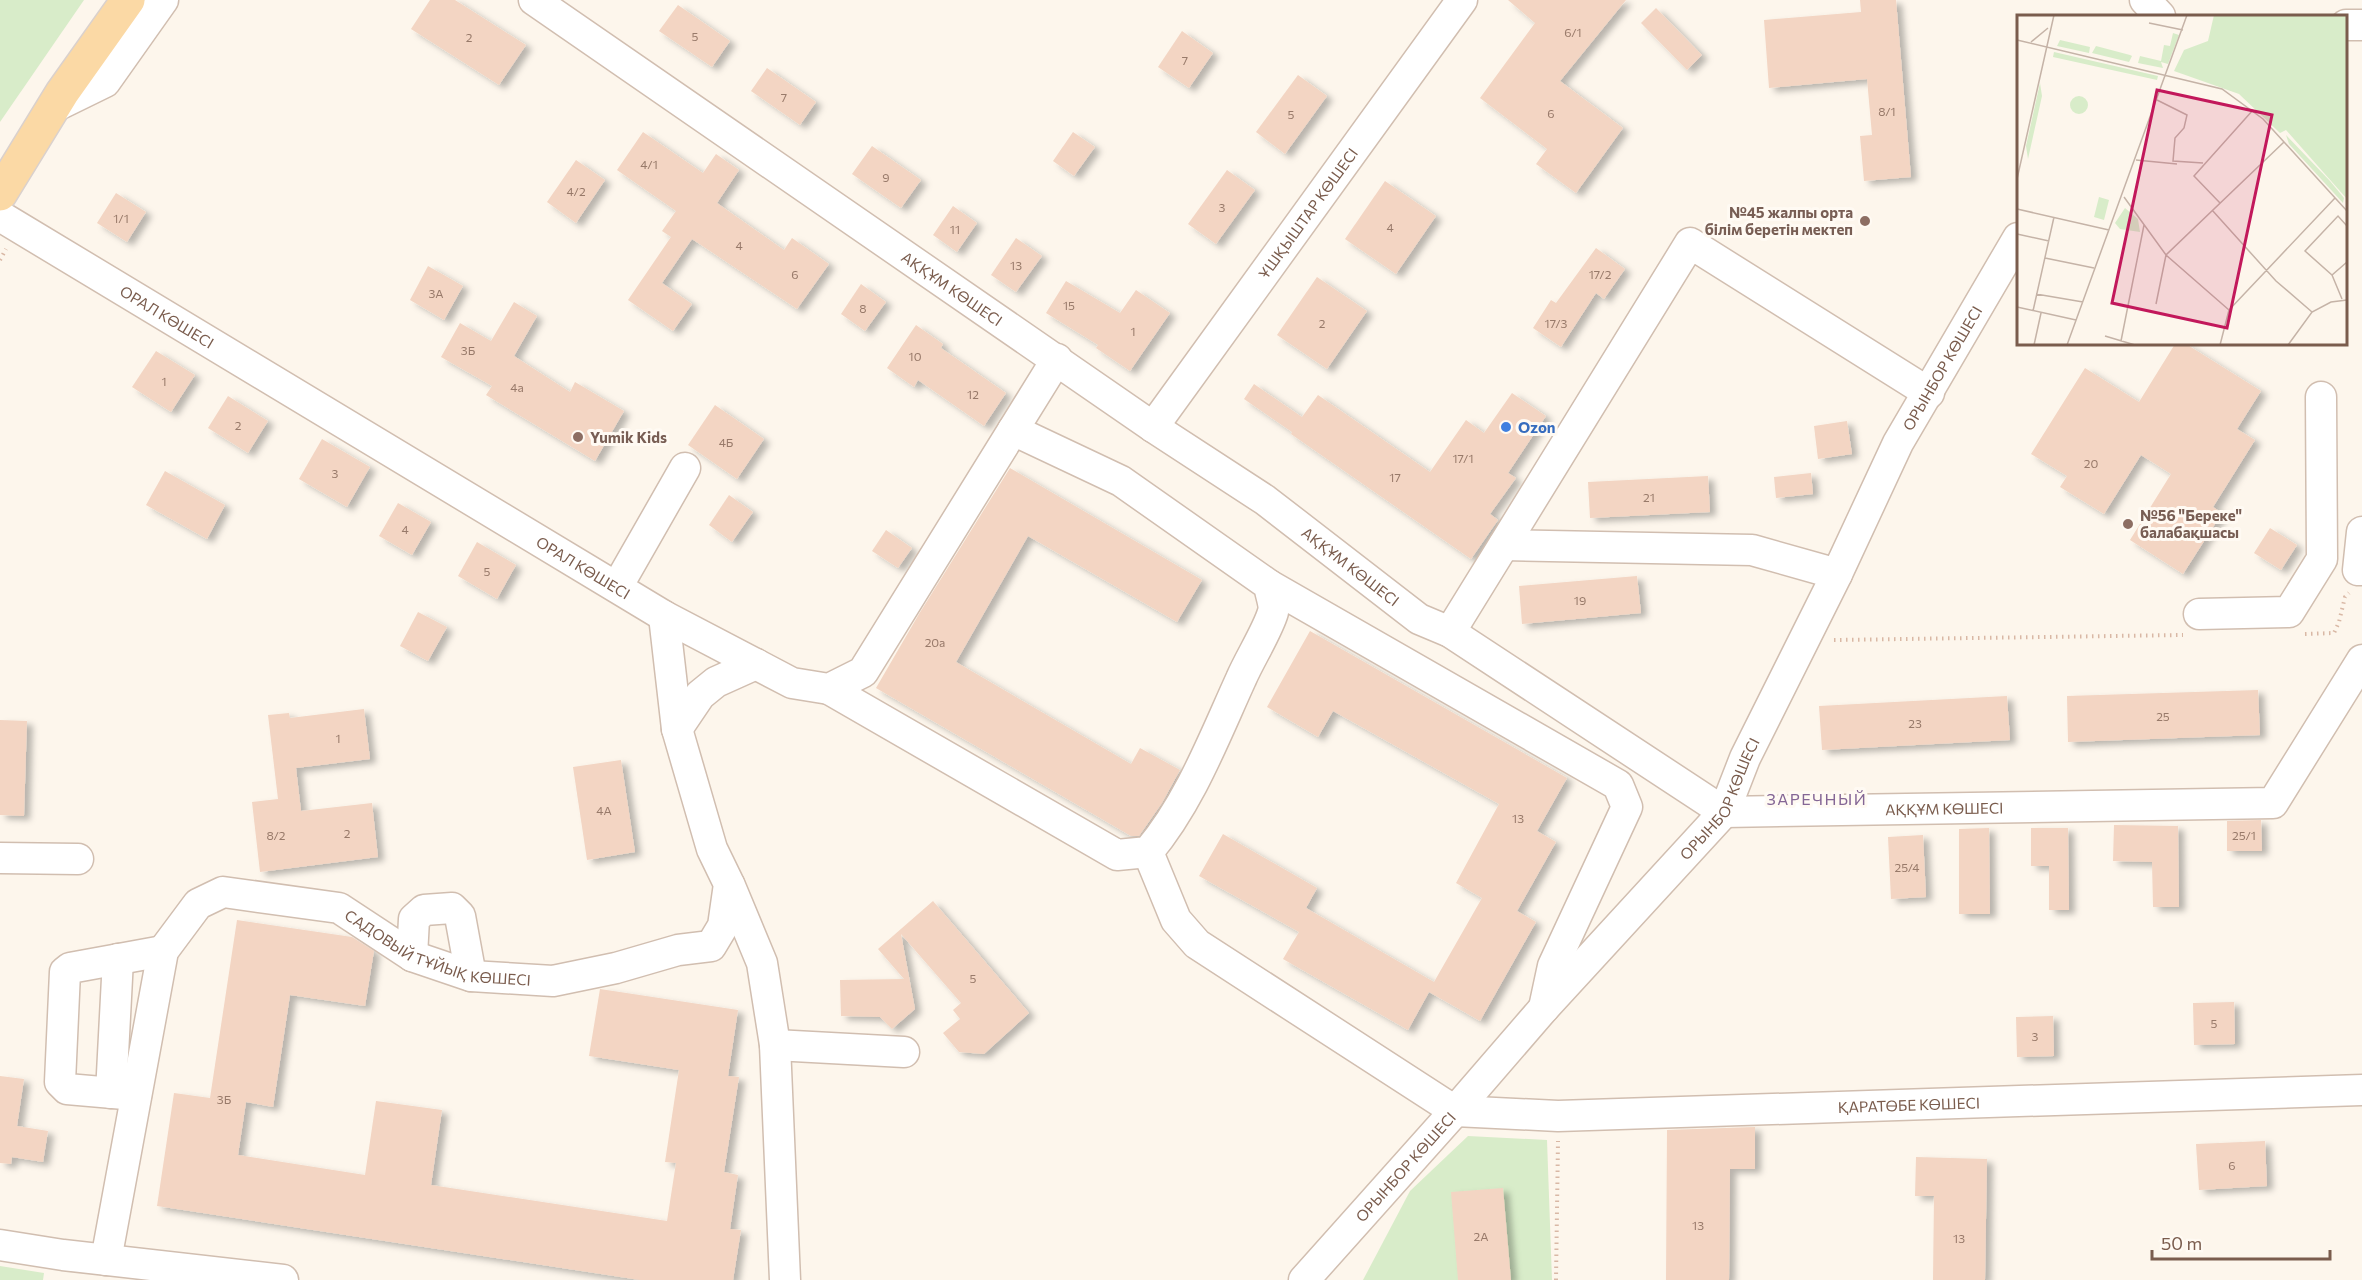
<svg xmlns="http://www.w3.org/2000/svg" width="2362" height="1280" viewBox="0 0 2362 1280" font-family="Commissioner,sans-serif">
  <style>
    .green { fill: #d8ecc9 }
    .building { fill: #f3d5c3; filter: url(#shadow) }
    .lines { fill: none; stroke-linecap: round; stroke-linejoin: round }
    .minor-casing { stroke: #d1beb0; stroke-width: 33 }
    .major-casing { stroke: #dad1cd; stroke-width: 36 }
    .path { stroke: #d9b8a5; stroke-width: 4; stroke-dasharray: 1.5 4.5; stroke-linecap: butt }
    .minor { stroke: #fff; stroke-width: 30 }
    .major { stroke: #fbd9a5; stroke-width: 33 }
    .education-dot { fill: #8d6e63; stroke: #fffaf3; stroke-width: 2 }
    .shop-dot { fill: #3f7fe0; stroke: #fffaf3; stroke-width: 2 }
    .labels { text-anchor: middle; dominant-baseline: central; stroke-width: 6; stroke-linejoin: round; paint-order: stroke }
    .number-label { font-size: 12px; fill: #987a6a }
    .education-label { font-size: 15px; font-weight: bold; fill: #785e54; stroke: #fffaf3; text-anchor: start }
    .street-label { font-size: 15px; fill: #7a5c4d; stroke: #fffaf3 }
    .shop-label { font-size: 15px; font-weight: bold; fill: #366cbe; stroke: #fffaf3; text-anchor: start }
    .neighbourhood-label { font-size: 16px; letter-spacing: 1.5px; fill: #846695; stroke: #fffaf3 }
    .inset-road { fill: none; stroke: #c5b3a7; stroke-width: 1.5 }
    .view { fill: #c2185b; fill-opacity: 0.15; stroke: #c2185b; stroke-width: 3 }
    .inset-edge { fill: none; stroke: #7a5c4d; stroke-width: 3 }
  </style>
  <defs>
    <filter id="shadow"><feDropShadow dx="6" dy="4" stdDeviation="3" flood-color="#0004"/></filter>
  </defs>
  <rect width="100%" height="100%" fill="#fdf6ec"/>
  <g class="green">
    <path d="M0,0h84l-84,122z"/>
    <path d="M1468,1136l79,4 5,140h-189l47,-89z"/>
    <path d="M0,1266l44,7 -1,7h-43z"/>
  </g>
  <g class="building">
    <path d="M430,0h25l71,45 -27,40 -88,-56z"/>
    <path d="M1508,0h118l-66,81 63,47 -47,65 -40,-29 11,-15 -67,-51 55,-75z"/>
    <path d="M1860,0h36l15,177 -47,4 -4,-45 12,-1 -5,-56 -98,9 -5,-68 97,-8z"/>
    <path d="M678,5l52,36 -18,26 -53,-36z"/>
    <path d="M1656,8l46,47 -15,15 -46,-47z"/>
    <path d="M1182,31l31,22 -24,35 -31,-21z"/>
    <path d="M767,68l49,34 -16,23 -49,-34z"/>
    <path d="M1298,75l29,21 -42,58 -29,-22z"/>
    <path d="M643,132l60,41 13,-19 23,16 -22,33 67,47 8,-12 37,26 -32,45 -105,-70 -30,44 30,21 -19,27 -45,-31 43,-63 -9,-6 14,-20 -59,-41z"/>
    <path d="M1073,132l22,15 -21,29 -21,-15z"/>
    <path d="M872,146l49,34 -20,28 -49,-34z"/>
    <path d="M576,160l29,20 -29,43 -29,-21z"/>
    <path d="M1227,170l28,20 -39,54 -28,-20z"/>
    <path d="M1385,181l51,35 -40,58 -51,-35z"/>
    <path d="M116,193l30,19 -19,30 -30,-19z"/>
    <path d="M953,206l24,17 -20,29 -24,-17z"/>
    <path d="M1016,238l26,18 -26,36 -25,-17z"/>
    <path d="M1596,248l29,21 -21,30 -8,-6 -35,54 -28,-19 18,-28 5,3z"/>
    <path d="M428,266l35,20 -19,34 -34,-20z"/>
    <path d="M1317,277l50,34 -40,58 -50,-34z"/>
    <path d="M1066,281l54,32 16,-23 34,23 -40,58 -34,-23 2,-3 -52,-32z"/>
    <path d="M861,284l25,18 -21,29 -24,-17z"/>
    <path d="M514,302l23,14 -23,40 56,36 5,-10 49,29 -29,50 -109,-66 6,-9 -51,-29 19,-34 31,18z"/>
    <path d="M916,325l27,19 -2,4 65,45 -22,33 -66,-46 -4,7 -27,-19z"/>
    <path d="M2175,344h11l75,47 -24,38 18,11 -42,67 9,6 -39,61 -53,-34 41,-66 -30,-19 -37,59 -44,-27 7,-11 -36,-22 54,-86 54,34z"/>
    <path d="M156,351l39,24 -24,37 -39,-25z"/>
    <path d="M1254,384l48,33 16,-22 112,77 36,-52 18,13 28,-40 34,23 -38,57 8,5 -26,36 8,6 -27,39 -180,-125 1,-2 -48,-33z"/>
    <path d="M228,396l40,25 -20,32 -40,-25z"/>
    <path d="M715,405l49,34 -27,40 -49,-34z"/>
    <path d="M1847,421l5,33 -34,5 -4,-33z"/>
    <path d="M322,439l48,28 -23,40 -48,-28z"/>
    <path d="M1010,468l192,112 -25,42 -149,-86 -72,126 175,102 9,-16 40,22 -18,33 -23,33h-8l-255,-148 43,-74z"/>
    <path d="M165,471l60,34 -18,34 -61,-34z"/>
    <path d="M1811,473l2,21 -37,4 -2,-21z"/>
    <path d="M1708,476l2,36 -120,6 -2,-36z"/>
    <path d="M729,495l24,17 -21,30 -23,-17z"/>
    <path d="M398,503l33,19 -19,33 -33,-19z"/>
    <path d="M2270,528l27,17 -16,25 -27,-17z"/>
    <path d="M886,530l26,18 -14,20 -26,-17z"/>
    <path d="M477,542l39,23 -19,34 -39,-23z"/>
    <path d="M1637,576l4,37 -119,11 -3,-38z"/>
    <path d="M418,612l29,15 -19,34 -28,-15z"/>
    <path d="M1310,631l257,147 -30,53 19,11 -39,69 19,11 -56,99 -51,-29 -21,38 -125,-71 16,-27 -100,-56 24,-42 94,54 -11,20 128,74 48,-84 -26,-15 43,-79 -166,-93 -15,26 -51,-30z"/>
    <path d="M2258,690l2,45 -192,7 -1,-46z"/>
    <path d="M2007,696l3,44 -188,10 -3,-44z"/>
    <path d="M364,709l6,50 -74,9 5,43 71,-8 6,54 -118,15 -8,-70 26,-3 -10,-84 21,-2 1,5z"/>
    <path d="M0,720l27,1 -3,95 -24,-1z"/>
    <path d="M621,760l14,92 -48,8 -14,-93z"/>
    <path d="M2261,820l1,31h-35v-30z"/>
    <path d="M2114,825l64,1 1,81h-26l-1,-45 -39,-1z"/>
    <path d="M1989,828l1,86h-31v-85z"/>
    <path d="M2031,828h37l1,82h-20v-44h-18z"/>
    <path d="M1923,835l3,62 -35,2 -3,-62z"/>
    <path d="M933,901l96,112 -45,41 -25,-2 -16,-19 17,-14 -7,-9 8,-7 -60,-69 14,75 -23,20 -12,-12 -39,-1 -1,-36 64,-1 -26,-30z"/>
    <path d="M237,920l115,17 22,14 -9,55 -75,-11 -17,112 -27,-5 -8,53 127,20 11,-74 66,9 -11,75 236,36 9,-58 -11,-1 14,-92 -90,-14 11,-67 138,21 -10,66 11,1 -15,95 14,3 -8,54 11,1 -8,50h-93l-483,-74 17,-113 36,5z"/>
    <path d="M2234,1002l1,42 -41,1 -1,-42z"/>
    <path d="M2053,1016l1,40 -37,1 -1,-40z"/>
    <path d="M0,1076l24,3 -7,47 31,5 -5,31 -31,-5 -1,7 -11,-1z"/>
    <path d="M1755,1127v42h-25l-1,111h-63l1,-150z"/>
    <path d="M2265,1141l2,45 -68,4 -3,-46z"/>
    <path d="M1916,1157l71,2 -2,121h-52l1,-84h-19z"/>
    <path d="M1503,1188l8,92h-53l-7,-88z"/>
  </g>
  <g class="lines">
    <g class="minor-casing">
      <g id="minor">
        <path id="s1" d="M534,0l619,427 112,73 154,119 31,13 274,180 549,-9 89,-143"/>
        <path d="M2145,0l15,16"/>
        <path d="M2346,25h16"/>
        <path d="M54,107l51,-25 58,-82"/>
        <path id="s2" d="M0,216l664,400 128,67 37,6 34,-17 194,-313"/>
        <path id="s3" d="M1153,427l309,-427"/>
        <path d="M2362,532l-4,38h4"/>
        <path d="M1504,545l248,5 85,24"/>
        <path d="M1269,585l349,200 9,22 -74,159 -9,42"/>
        <path d="M617,587l68,-119"/>
        <path d="M2199,614l90,-2 33,-53 -1,-162"/>
        <path d="M1450,632l240,-389 239,150"/>
        <path d="M829,689l288,166 31,-3c42,-50 66,-114 93,-173 8,-19 27,-49 32,-67 2,-7 -3,-19 -4,-27l-148,-104 -108,-51"/>
        <path d="M677,729l23,-34 16,-13 40,-18"/>
        <path id="s4" d="M1148,852l28,68 21,24 258,167 103,5 804,-26"/>
        <path d="M0,858l78,1"/>
        <path d="M730,886l32,77 13,82 10,235"/>
        <path d="M412,956l2,-37 10,-9 28,-2 8,8 11,60"/>
        <path d="M775,1045l129,7"/>
        <path d="M111,1093l7,-134"/>
        <path d="M136,1095l-69,-6 -7,-7 5,-110 5,-4 93,-17"/>
        <path d="M0,1245l63,10 220,25"/>
        <path id="s5" d="M106,1260l57,-309 35,-47 25,-12 116,16 73,48 59,20 82,5 63,-13 62,-18 33,-4 12,-20 6,-42 -17,-35 -35,-120 -13,-113"/>
        <path id="s6" d="M1304,1280l151,-169 89,-103 180,-196 21,-54 92,-184 61,-131 120,-205"/>
      </g>
    </g>
    <g class="major-casing">
      <path id="major" d="M0,194l62,-101 66,-93"/>
    </g>
    <g class="path">
      <path d="M0,260l6,-11"/>
      <path d="M2305,634l29,-1 5,-11 6,-25 4,-4"/>
      <path d="M1834,640l349,-5"/>
      <path d="M1556,1280l2,-139"/>
    </g>
    <use href="#minor" class="minor"/>
    <use href="#major" class="major"/>
  </g>
  <g class="education-dot">
    <circle cx="1865" cy="221" r="6"/>
    <circle cx="578" cy="437" r="6"/>
    <circle cx="2128" cy="524" r="6"/>
  </g>
  <circle class="shop-dot" cx="1506" cy="427" r="6"/>
  <g class="labels">
    <g class="number-label">
      <text x="1573" y="32">6/1</text>
      <text x="695" y="36">5</text>
      <text x="469" y="37">2</text>
      <text x="1185" y="60">7</text>
      <text x="784" y="97">7</text>
      <text x="1887" y="111">8/1</text>
      <text x="1551" y="113">6</text>
      <text x="1291" y="114">5</text>
      <text x="649" y="164">4/1</text>
      <text x="886" y="177">9</text>
      <text x="576" y="191">4/2</text>
      <text x="1222" y="207">3</text>
      <text x="121" y="218">1/1</text>
      <text x="1390" y="227">4</text>
      <text x="955" y="229">11</text>
      <text x="739" y="245">4</text>
      <text x="1016" y="265">13</text>
      <text x="795" y="274">6</text>
      <text x="1600" y="274">17/2</text>
      <text x="436" y="293">3А</text>
      <text x="1069" y="305">15</text>
      <text x="863" y="308">8</text>
      <text x="1322" y="323">2</text>
      <text x="1556" y="323">17/3</text>
      <text x="1133" y="331">1</text>
      <text x="468" y="350">3Б</text>
      <text x="915" y="356">10</text>
      <text x="164" y="381">1</text>
      <text x="517" y="387">4а</text>
      <text x="973" y="394">12</text>
      <text x="238" y="425">2</text>
      <text x="726" y="442">4Б</text>
      <text x="1463" y="458">17/1</text>
      <text x="2091" y="463">20</text>
      <text x="335" y="473">3</text>
      <text x="1395" y="477">17</text>
      <text x="1649" y="497">21</text>
      <text x="405" y="529">4</text>
      <text x="487" y="571">5</text>
      <text x="1580" y="600">19</text>
      <text x="935" y="642">20а</text>
      <text x="2163" y="716">25</text>
      <text x="1915" y="723">23</text>
      <text x="338" y="738">1</text>
      <text x="604" y="810">4А</text>
      <text x="1518" y="818">13</text>
      <text x="347" y="833">2</text>
      <text x="276" y="835">8/2</text>
      <text x="2244" y="835">25/1</text>
      <text x="1907" y="867">25/4</text>
      <text x="973" y="978">5</text>
      <text x="2214" y="1023">5</text>
      <text x="2035" y="1036">3</text>
      <text x="224" y="1099">3Б</text>
      <text x="2232" y="1165">6</text>
      <text x="1698" y="1225">13</text>
      <text x="1481" y="1236">2А</text>
      <text x="1959" y="1238">13</text>
    </g>
    <g class="education-label">
      <text x="1853" y="212" text-anchor="end">№45 жалпы орта<tspan x="1853" dy="17">білім беретін мектеп</tspan></text>
      <text x="590" y="437">Yumik Kids</text>
      <text x="2140" y="515">№56 "Береке"<tspan x="2140" dy="17">балабақшасы</tspan></text>
    </g>
    <g class="street-label">
      <text stroke="none"><textPath href="#s3" startOffset="264">ҰШҚЫШТАР КӨШЕСІ</textPath></text>
      <text stroke="none"><textPath href="#s1" startOffset="508">АҚҚҰМ КӨШЕСІ</textPath></text>
      <text stroke="none"><textPath href="#s2" startOffset="195">ОРАЛ КӨШЕСІ</textPath></text>
      <text stroke="none"><textPath href="#s6" startOffset="1124">ОРЫНБОР КӨШЕСІ</textPath></text>
      <text stroke="none"><textPath href="#s1" startOffset="994">АҚҚҰМ КӨШЕСІ</textPath></text>
      <text stroke="none"><textPath href="#s2" startOffset="681">ОРАЛ КӨШЕСІ</textPath></text>
      <text stroke="none"><textPath href="#s6" startOffset="638">ОРЫНБОР КӨШЕСІ</textPath></text>
      <text stroke="none"><textPath href="#s1" startOffset="1662">АҚҚҰМ КӨШЕСІ</textPath></text>
      <text stroke="none"><textPath href="#s5" startOffset="627">САДОВЫЙ ТҰЙЫҚ КӨШЕСІ</textPath></text>
      <text stroke="none"><textPath href="#s4" startOffset="867">ҚАРАТӨБЕ КӨШЕСІ</textPath></text>
      <text stroke="none"><textPath href="#s6" startOffset="152">ОРЫНБОР КӨШЕСІ</textPath></text>
    </g>
    <g class="shop-label">
      <text x="1518" y="427">Ozon</text>
    </g>
    <g class="neighbourhood-label">
      <text x="1817" y="798">ЗАРЕЧНЫЙ</text>
    </g>
  </g>
  <g transform="translate(2017 15)">
    <rect width="330" height="330" fill="#fdf6ec"/>
    <path d="M197,0h133v184l-61,-69 -6,3 -41,-39 -65,-23 10,-21 24,-9zM156,18l6,2 -11,29 -7,-2 2,6 -25,-5 2,-7 21,5 3,-16 6,1zM43,25l30,7 -1,6 -32,-7zM79,31l34,9 2,1 -3,6 -37,-9zM37,37l104,24 -1,4 -104,-23zM23,68l2,13 -14,63 -2,-13zM53 90a9 9 0 1 1 18 0a9 9 0 1 1-18 0ZM269,120l44,46 14,17 -1,5 -54,-59zM82,182l10,3 -5,20 -10,-3zM108,193l13,11 2,13 -20,-3 -5,-6z" fill="#d8ecc9"/>
    <path class="inset-road" d="M132,8l34,7M0,25l205,49 41,30 84,92M14,27l17,-14M140,85l30,15 -3,13 -9,10 -2,23 30,2M119,145l41,4M0,164l37,-164M107,182l42,58 63,55M203,188l-26,-27 59,-66M0,194l92,21M195,195l64,71 36,31M330,211l-9,-10 -33,35 27,24 15,-13M0,219l32,7M28,243l49,10M315,260l10,24M19,279l47,8M139,289l10,-49 118,-113M0,292l59,13M212,295l106,-112M16,296l21,-94M88,321l30,9M104,326l23,-116M17,330l7,-32M50,330l120,-330M203,330l9,-35M271,330l24,-33 19,-10 16,-2"/>
    <path class="view" d="M140,75l115,25 -45,213 -115,-25z"/>
    <rect width="330" height="330" class="inset-edge"/>
  </g>
  <path d="M2152 1250v9h178v-9" fill="none" stroke="#7a5c4d" stroke-width="3"/>
  <text x="2161" y="1250" font-size="18" fill="#7a5c4d" stroke="#fffaf3" stroke-width="4.5" paint-order="stroke">50 m</text>
</svg>
